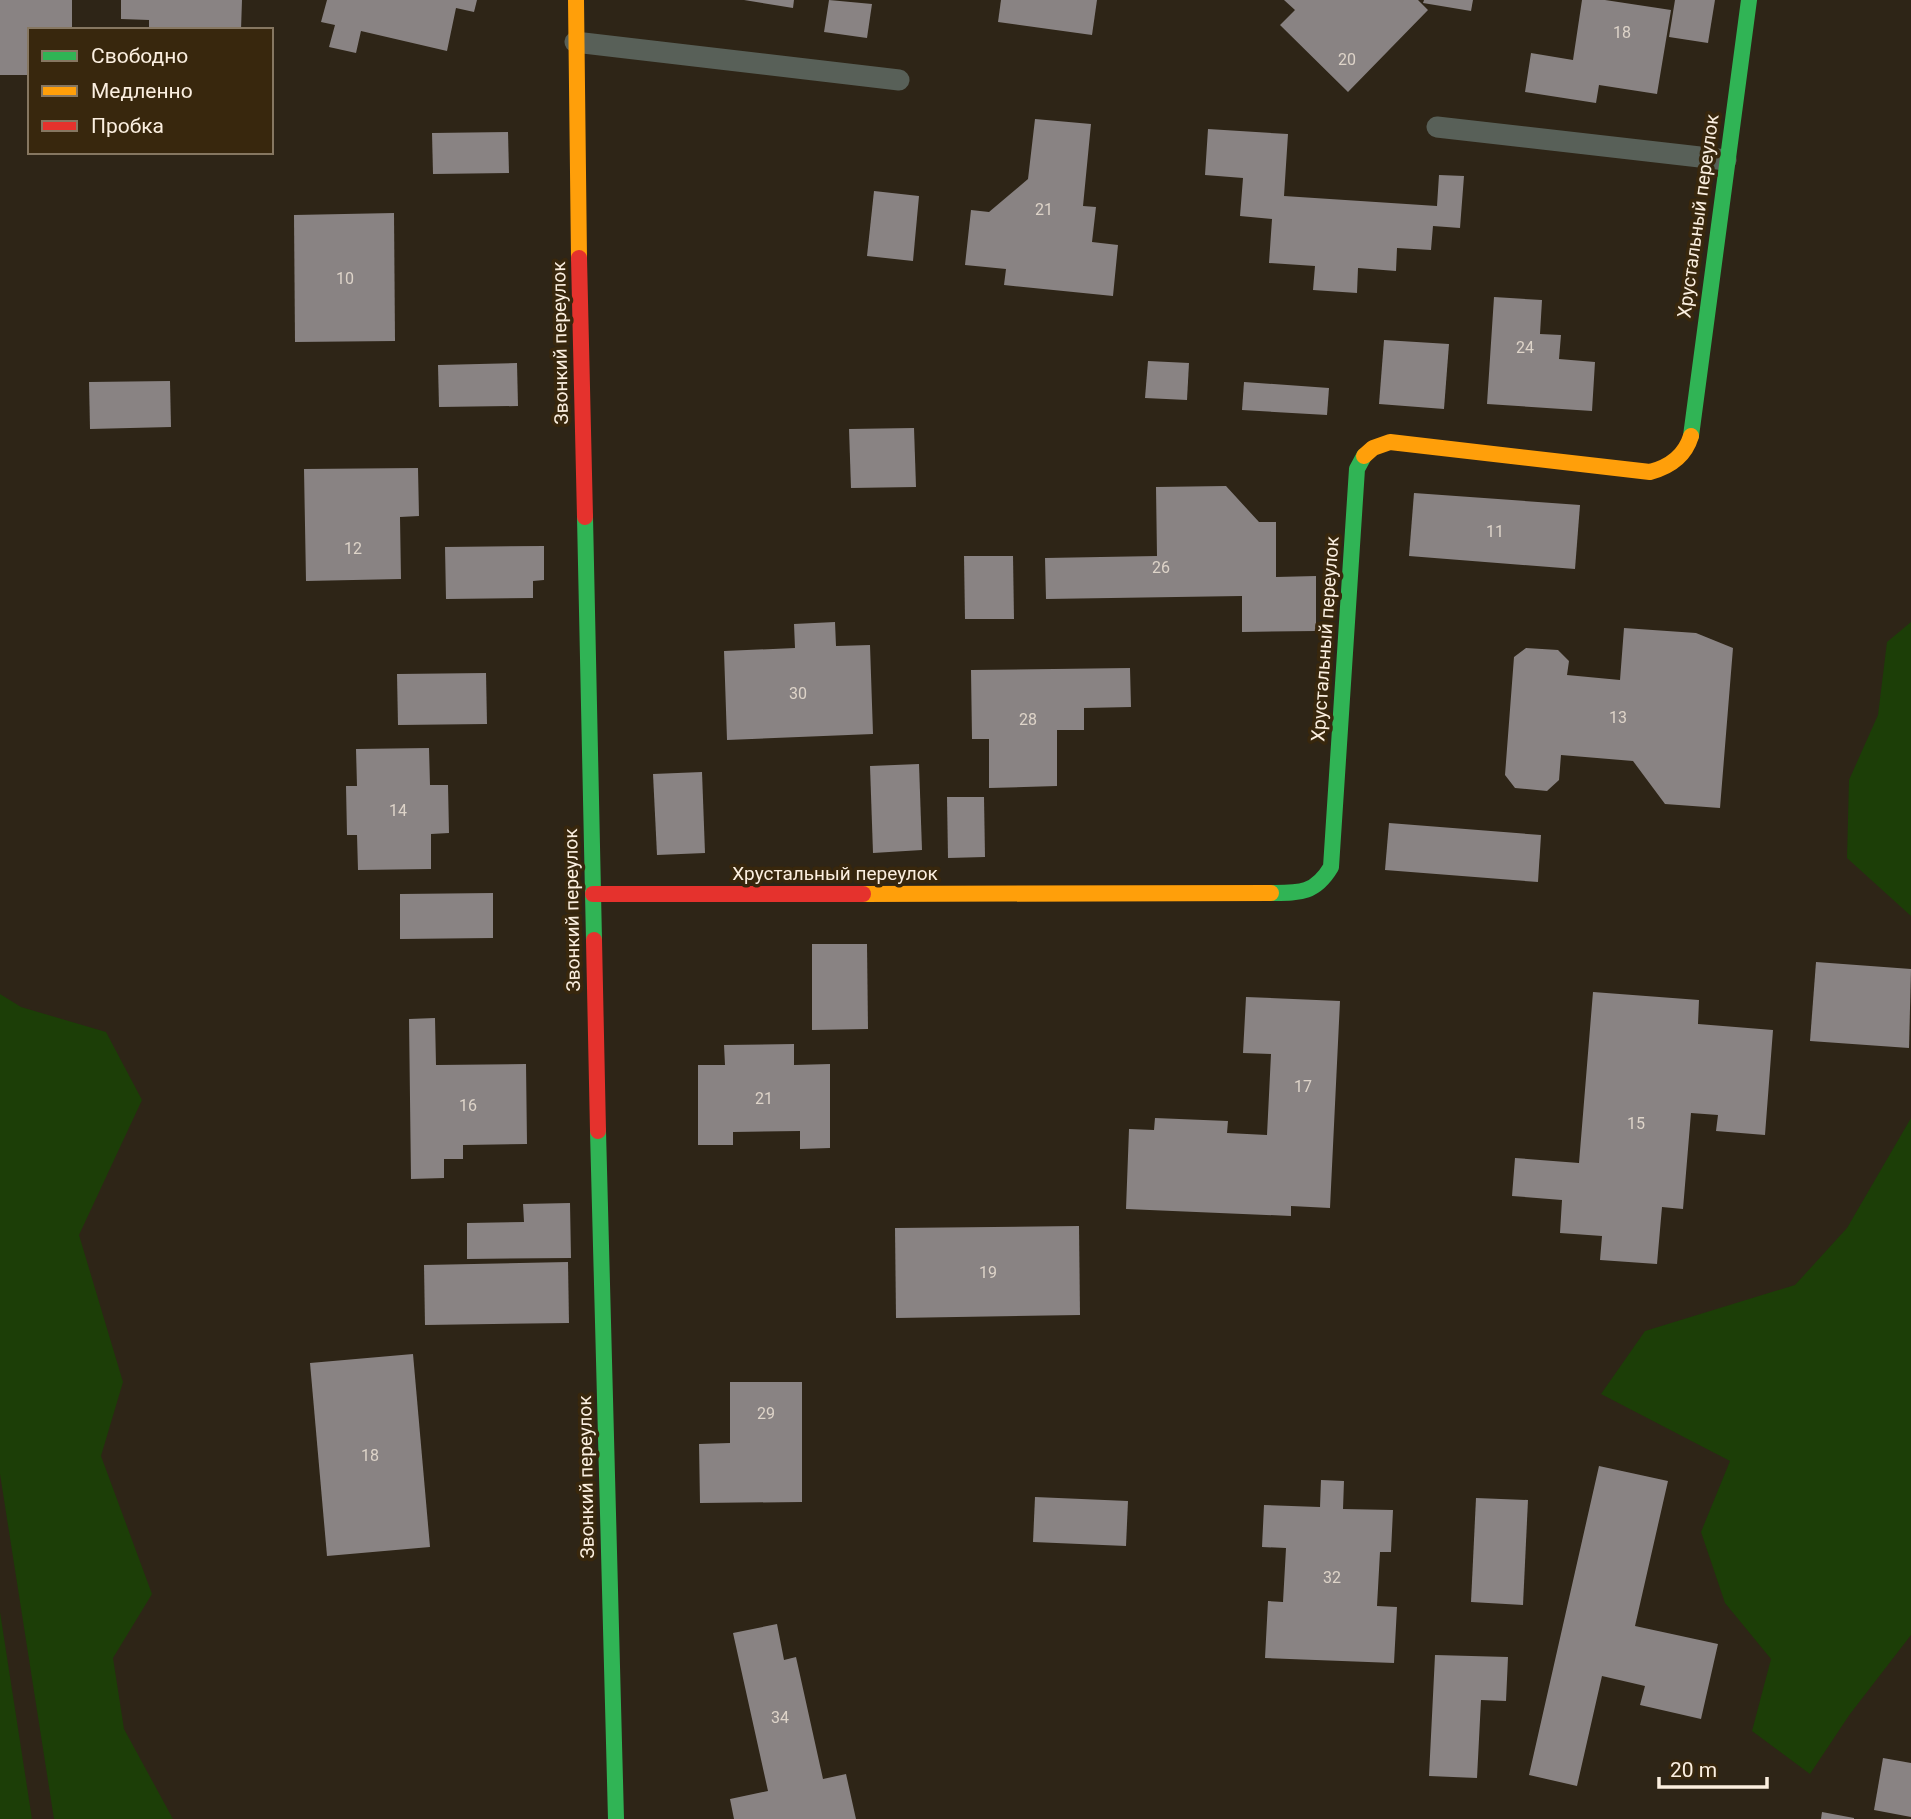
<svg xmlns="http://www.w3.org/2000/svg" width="1911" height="1819" viewBox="0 0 1911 1819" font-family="Roboto,sans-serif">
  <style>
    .green { fill: #1c3e07 }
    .building { fill: #898383 }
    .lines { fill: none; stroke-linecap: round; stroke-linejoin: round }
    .lane { stroke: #586058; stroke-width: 21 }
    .fast { stroke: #30b455; stroke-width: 16 }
    .slow { stroke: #ff9f0a; stroke-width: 16 }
    .jam { stroke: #e5322d; stroke-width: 16 }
    .labels { text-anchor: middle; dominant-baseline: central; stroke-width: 7; stroke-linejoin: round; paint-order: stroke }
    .number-label { font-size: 16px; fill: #ded4c9 }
    .street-label { font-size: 19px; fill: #fbefe0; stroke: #38270d }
  </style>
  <rect width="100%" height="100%" fill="#2e2517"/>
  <g class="green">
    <path d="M1911,622v294l-64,-58 2,-78 29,-65 9,-73z"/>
    <path d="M0,994l21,13 85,25 36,68 -63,135 44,147 -22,74 51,138 -39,64 11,71 49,90h-119l-54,-345z"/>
    <path d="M1911,1118v517l-61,79 -40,60 -58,-43 19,-72 -46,-56 -24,-71 29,-71 -129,-67 44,-63 150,-46 52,-57z"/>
    <path d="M0,1612l32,207h-32z"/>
  </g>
  <g class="building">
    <path d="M0,0h72v30h-42v45h-30z"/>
    <path d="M121,0h121l-1,30h-92v-10l-28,-1z"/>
    <path d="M327,0h150l-3,12 -18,-4 -9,43 -86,-20 -5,22 -27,-6 6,-22 -14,-3z"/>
    <path d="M744,0h50l-1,8z"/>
    <path d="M829,0l43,4 -5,34 -43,-6z"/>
    <path d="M1001,0h96l-5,35 -94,-13z"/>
    <path d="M1284,0h134l10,10 -80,82 -68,-67 15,-15z"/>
    <path d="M1424,0h49l-2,11 -48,-8z"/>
    <path d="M1582,0h23l66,10 -14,84 -58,-9 -3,18 -71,-11 6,-39 42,7z"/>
    <path d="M1675,0h40l-7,43 -39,-6z"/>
    <path d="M1035,119l56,5 -8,82 13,1 -4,35 26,3 -5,51 -109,-11 2,-16 -41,-4 6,-55 18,2 39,-33z"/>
    <path d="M1208,129l80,5 -4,62 153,10 2,-31 25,1 -4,52 -27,-2 -2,24 -34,-2 -1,23 -38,-3 -1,25 -44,-3 2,-24 -46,-3 3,-44 -32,-3 3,-38 -38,-3z"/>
    <path d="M508,132l1,41 -76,1 -1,-41z"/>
    <path d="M874,191l45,5 -6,65 -46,-5z"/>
    <path d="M394,213l1,128 -100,1 -1,-127z"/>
    <path d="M1494,297l48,3 -2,34 21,1 -2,24 36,3 -3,49 -105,-7z"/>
    <path d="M1384,340l65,4 -5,65 -65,-5z"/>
    <path d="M1148,361l41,2 -2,37 -42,-2z"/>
    <path d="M517,363l1,43 -79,1 -1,-42z"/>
    <path d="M170,381l1,46 -81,2 -1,-47z"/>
    <path d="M1244,382l85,6 -2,27 -85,-5z"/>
    <path d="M914,428l2,59 -65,1 -2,-59z"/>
    <path d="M418,468l1,48 -19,1 1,62 -95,2 -2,-112z"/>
    <path d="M1226,486l33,36h17v55l40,-1v55l-74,1v-36l-196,3 -1,-41 112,-2 -1,-69z"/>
    <path d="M1414,493l166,12 -5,64 -166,-13z"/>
    <path d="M544,546v34l-11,1v17l-87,1 -1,-52z"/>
    <path d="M964,556h49l1,63h-49z"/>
    <path d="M835,622l1,24 34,-1 3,89 -146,6 -3,-89 71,-3 -1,-24z"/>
    <path d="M1624,628l72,5 37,15 -13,160 -55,-4 -32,-43 -72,-6 -2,25 -12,11 -32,-3 -10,-13 9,-118 12,-9 32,2 11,11 -2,14 53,5z"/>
    <path d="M1130,668l1,39 -47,1v22h-27v56l-68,2v-49h-17l-1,-69z"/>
    <path d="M486,673l1,51 -89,1 -1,-51z"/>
    <path d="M429,748l1,37h18l1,48 -18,1v35l-73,1 -1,-35h-10l-1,-49h11l-1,-37z"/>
    <path d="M919,764l3,86 -49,3 -3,-87z"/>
    <path d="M702,772l3,81 -48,2 -4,-81z"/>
    <path d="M947,797h37l1,60 -37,1z"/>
    <path d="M1389,823l152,12 -3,47 -153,-12z"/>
    <path d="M493,893v45l-93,1v-45z"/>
    <path d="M812,944h55l1,85 -56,1z"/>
    <path d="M1816,962l95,7 -2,79 -99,-7z"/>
    <path d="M1593,992l106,8 -1,24 75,6 -8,105 -49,-4 2,-16 -27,-2 -8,96 -21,-2 -5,57 -57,-4 2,-24 -42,-3 2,-33 -50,-4 3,-38 64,5z"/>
    <path d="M1246,997l94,4 -10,207 -39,-2v10l-165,-7 3,-80 25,1 1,-12 73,3 -1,12 40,2 4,-81 -28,-1z"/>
    <path d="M435,1018l1,47 90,-1 1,80 -64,1v14h-19v19l-33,1 -2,-160z"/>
    <path d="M794,1044v21l36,-1v84l-30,1v-18l-67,1v13h-35v-80h27l-1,-20z"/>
    <path d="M570,1203l1,55 -104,1v-36l57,-1 -1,-18z"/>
    <path d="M1079,1226l1,89 -184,3 -1,-90z"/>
    <path d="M568,1262l1,61 -144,2 -1,-60z"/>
    <path d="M413,1354l17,193 -103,9 -17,-193z"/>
    <path d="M730,1382h72v120l-102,1 -1,-59 31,-1z"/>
    <path d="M1599,1466l69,15 -33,145 83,18 -17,75 -61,-14 5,-19 -43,-10 -25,110 -48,-11z"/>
    <path d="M1321,1480l23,1 -1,28 50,1 -2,42h-11l-3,54 20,1 -3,56 -129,-5 3,-57 15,1 3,-54 -24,-1 2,-42 56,2z"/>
    <path d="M1035,1497l93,4 -2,45 -93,-4z"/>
    <path d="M1476,1498l52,2 -5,105 -52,-3z"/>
    <path d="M777,1624l7,36 12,-3 27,122 23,-5 10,45h-122l-4,-20 38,-8 -35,-158z"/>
    <path d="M1435,1655l73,2 -2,44 -25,-1 -4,78 -48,-2z"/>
    <path d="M1883,1758l28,5v54l-37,-7z"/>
    <path d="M1822,1812l32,6v1h-33z"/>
  </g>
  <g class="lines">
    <g class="lane">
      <path d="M575,42l324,38"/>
      <path d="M1437,127l289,33"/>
    </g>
    <g class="fast">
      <path d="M1691,436l58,-436"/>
      <path d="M585,517l9,423"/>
      <path d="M1271,893c28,0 44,1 60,-26l26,-398 7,-13"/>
      <path d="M598,1131l18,688"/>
    </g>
    <g class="slow">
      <path d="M576,0l3,258"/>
      <path d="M1364,456l9,-8 17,-6 260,30c19,-5 35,-16 41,-36"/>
      <path d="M863,894l408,-1"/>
    </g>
    <g class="jam">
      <path d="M579,258l6,259"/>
      <path d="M593,894h270"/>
      <path d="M594,940l4,191"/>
    </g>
  </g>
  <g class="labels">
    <g class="number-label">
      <text x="1622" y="32">18</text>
      <text x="1347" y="59">20</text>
      <text x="1044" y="209">21</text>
      <text x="345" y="278">10</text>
      <text x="1525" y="347">24</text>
      <text x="1495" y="531">11</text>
      <text x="353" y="548">12</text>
      <text x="1161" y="567">26</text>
      <text x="798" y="693">30</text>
      <text x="1618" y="717">13</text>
      <text x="1028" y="719">28</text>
      <text x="398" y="810">14</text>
      <text x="1303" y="1086">17</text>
      <text x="764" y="1098">21</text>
      <text x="468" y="1105">16</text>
      <text x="1636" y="1123">15</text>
      <text x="988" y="1272">19</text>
      <text x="766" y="1413">29</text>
      <text x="370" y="1455">18</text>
      <text x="1332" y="1577">32</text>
      <text x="780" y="1717">34</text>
    </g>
    <g class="street-label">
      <text transform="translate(1698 216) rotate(-82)">Хрустальный переулок</text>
      <text transform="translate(560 343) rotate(-91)">Звонкий переулок</text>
      <text transform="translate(1325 639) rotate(-86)">Хрустальный переулок</text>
      <text x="835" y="873">Хрустальный переулок</text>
      <text transform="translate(572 910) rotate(-91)">Звонкий переулок</text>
      <text transform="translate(586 1477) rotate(-91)">Звонкий переулок</text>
    </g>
  </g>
  <rect x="28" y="28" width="245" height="126" fill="#38270d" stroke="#867761" stroke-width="2"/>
  <rect x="42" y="51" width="35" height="10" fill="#30b455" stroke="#867761" stroke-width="2"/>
  <text x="91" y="63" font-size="21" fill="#fbefe0">Свободно</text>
  <rect x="42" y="86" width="35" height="10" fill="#ff9f0a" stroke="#867761" stroke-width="2"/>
  <text x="91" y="98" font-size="21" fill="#fbefe0">Медленно</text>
  <rect x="42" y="121" width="35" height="10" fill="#e5322d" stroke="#867761" stroke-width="2"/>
  <text x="91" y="133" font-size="21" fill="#fbefe0">Пробка</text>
  <path d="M1659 1777v10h108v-10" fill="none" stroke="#fbefe0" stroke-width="3.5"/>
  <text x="1670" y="1777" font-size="21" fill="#fbefe0" stroke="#38270d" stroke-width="5" paint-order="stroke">20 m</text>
</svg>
